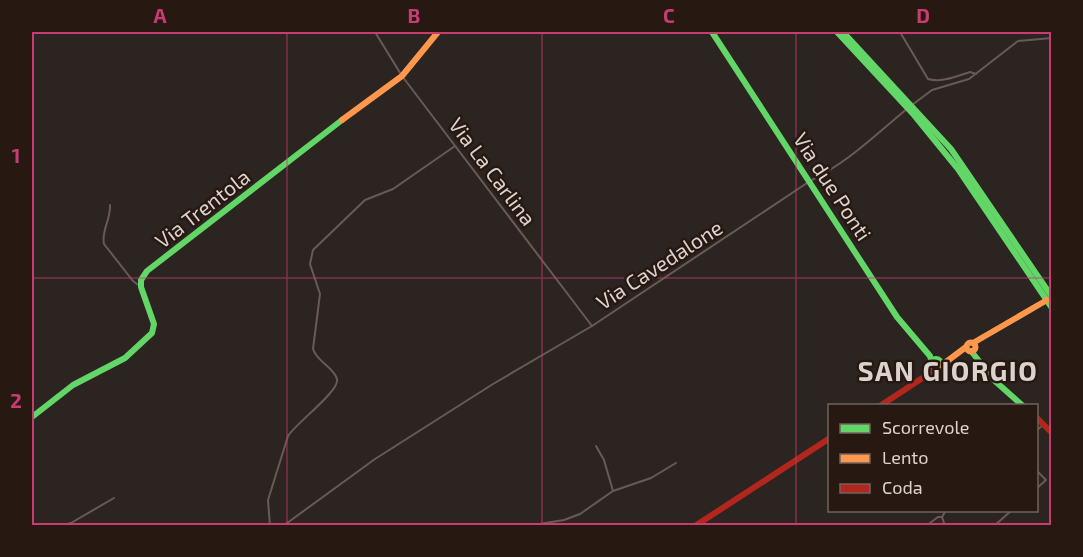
<svg xmlns="http://www.w3.org/2000/svg" width="1083" height="557" viewBox="0 0 1083 557" font-family="'Exo 2',sans-serif">
  <style>
    .lines { fill: none; stroke-linecap: round; stroke-linejoin: round }
    .street { stroke: #685a58; stroke-width: 2 }
    .fast { stroke: #63d668; stroke-width: 6 }
    .slow { stroke: #ff974d; stroke-width: 6 }
    .jam { stroke: #b3261e; stroke-width: 6 }
    .grid { fill: none; stroke: #c73d72; stroke-width: 1.5; stroke-opacity: 0.55 }
    .labels { text-anchor: middle; dominant-baseline: central; stroke-width: 5; stroke-linejoin: round; paint-order: stroke }
    .street-label { font-size: 21px; fill: #ddd3ce; stroke: #271912 }
    .district-label { font-size: 27px; font-weight: bold; letter-spacing: 1.5px; fill: #ddd3ce; stroke: #271912 }
    .neatline { fill: none; stroke: #c73d72; stroke-width: 2 }
    .grid-label { font-size: 20px; text-anchor: middle; font-weight: bold; fill: #c73d72 }
  </style>
  <rect width="100%" height="100%" fill="#2c2420"/>
  <g class="lines">
    <g class="street">
      <path d="M375,32l27,44 190,250"/>
      <path d="M900,32l28,47c13,4 29,-3 42,-7l6,2"/>
      <path d="M912,105l20,-15 37,-11 49,-38 34,-3"/>
      <path d="M110,205c1,14 -9,26 -6,39l29,37 8,6"/>
      <path d="M1036,431l7,-6"/>
      <path d="M596,446l8,14 9,31"/>
      <path d="M1036,470l10,10 -10,9"/>
      <path d="M59,526l12,-3 43,-25"/>
      <path d="M270,526l-2,-26 20,-64c8,-13 52,-45 49,-57 -3,-12 -20,-17 -24,-30l7,-55 -10,-30 3,-14 52,-50 28,-11 62,-43"/>
      <path d="M283,526l92,-67 118,-75 99,-58 218,-145c40,-20 64,-45 98,-73"/>
      <path d="M527,526l37,-6 16,-6 33,-23 38,-13 25,-15"/>
      <path d="M926,526l12,-9h4"/>
      <path d="M945,526l-3,-9 4,-7"/>
      <path d="M994,526l18,-16"/>
    </g>
    <g class="fast">
      <path d="M712,32l185,285 33,39 2,7"/>
      <path d="M837,32l77,83 44,54 94,139"/>
      <path d="M843,32l108,117 101,148"/>
      <path d="M971,351l24,30 28,25"/>
      <circle cx="936" cy="364" r="5"/>
      <path d="M32,417l41,-32 52,-27 27,-25 2,-9 -13,-37v-7l6,-9 195,-151"/>
    </g>
    <g class="slow">
      <path d="M342,120l60,-44 36,-44"/>
      <circle cx="971" cy="347" r="4.5"/>
      <path d="M973,343l74,-43"/>
      <path d="M942,365l24,-18"/>
    </g>
    <g class="jam">
      <path d="M880,406l56,-37"/>
      <path d="M1036,417l16,16"/>
      <path d="M695,526l135,-88"/>
    </g>
  </g>
  <path class="grid" d="M287,32v494M542,32v494M796,32v494M32,278h1020"/>
  <g class="labels">
    <g class="street-label">
      <text transform="translate(493 171) rotate(53)">Via La Carlina</text>
      <text transform="translate(833 186) rotate(57)">Via due Ponti</text>
      <text transform="translate(202 208) rotate(-38)">Via Trentola</text>
      <text transform="translate(659 264) rotate(-33)">Via Cavedalone</text>
    </g>
    <g class="district-label">
      <text x="948" y="370">SAN GIORGIO</text>
    </g>
  </g>
  <rect width="1083" height="557" fill="none" stroke="#271912" stroke-width="66"/>
  <rect x="828" y="404" width="210" height="108" fill="#271912" stroke="#70635d" stroke-width="1.5"/>
  <rect x="840" y="424" width="30" height="9" fill="#63d668" stroke="#70635d" stroke-width="1.5"/>
  <text x="882" y="434" font-size="18" fill="#ddd3ce">Scorrevole</text>
  <rect x="840" y="454" width="30" height="9" fill="#ff974d" stroke="#70635d" stroke-width="1.5"/>
  <text x="882" y="464" font-size="18" fill="#ddd3ce">Lento</text>
  <rect x="840" y="484" width="30" height="9" fill="#b3261e" stroke="#70635d" stroke-width="1.5"/>
  <text x="882" y="494" font-size="18" fill="#ddd3ce">Coda</text>
  <rect x="33" y="33" width="1017" height="491" class="neatline"/>
  <g class="grid-label">
    <text x="160" y="23">A</text>
    <text x="414" y="23">B</text>
    <text x="669" y="23">C</text>
    <text x="923" y="23">D</text>
    <text x="16" y="163">1</text>
    <text x="16" y="408">2</text>
  </g>
</svg>
